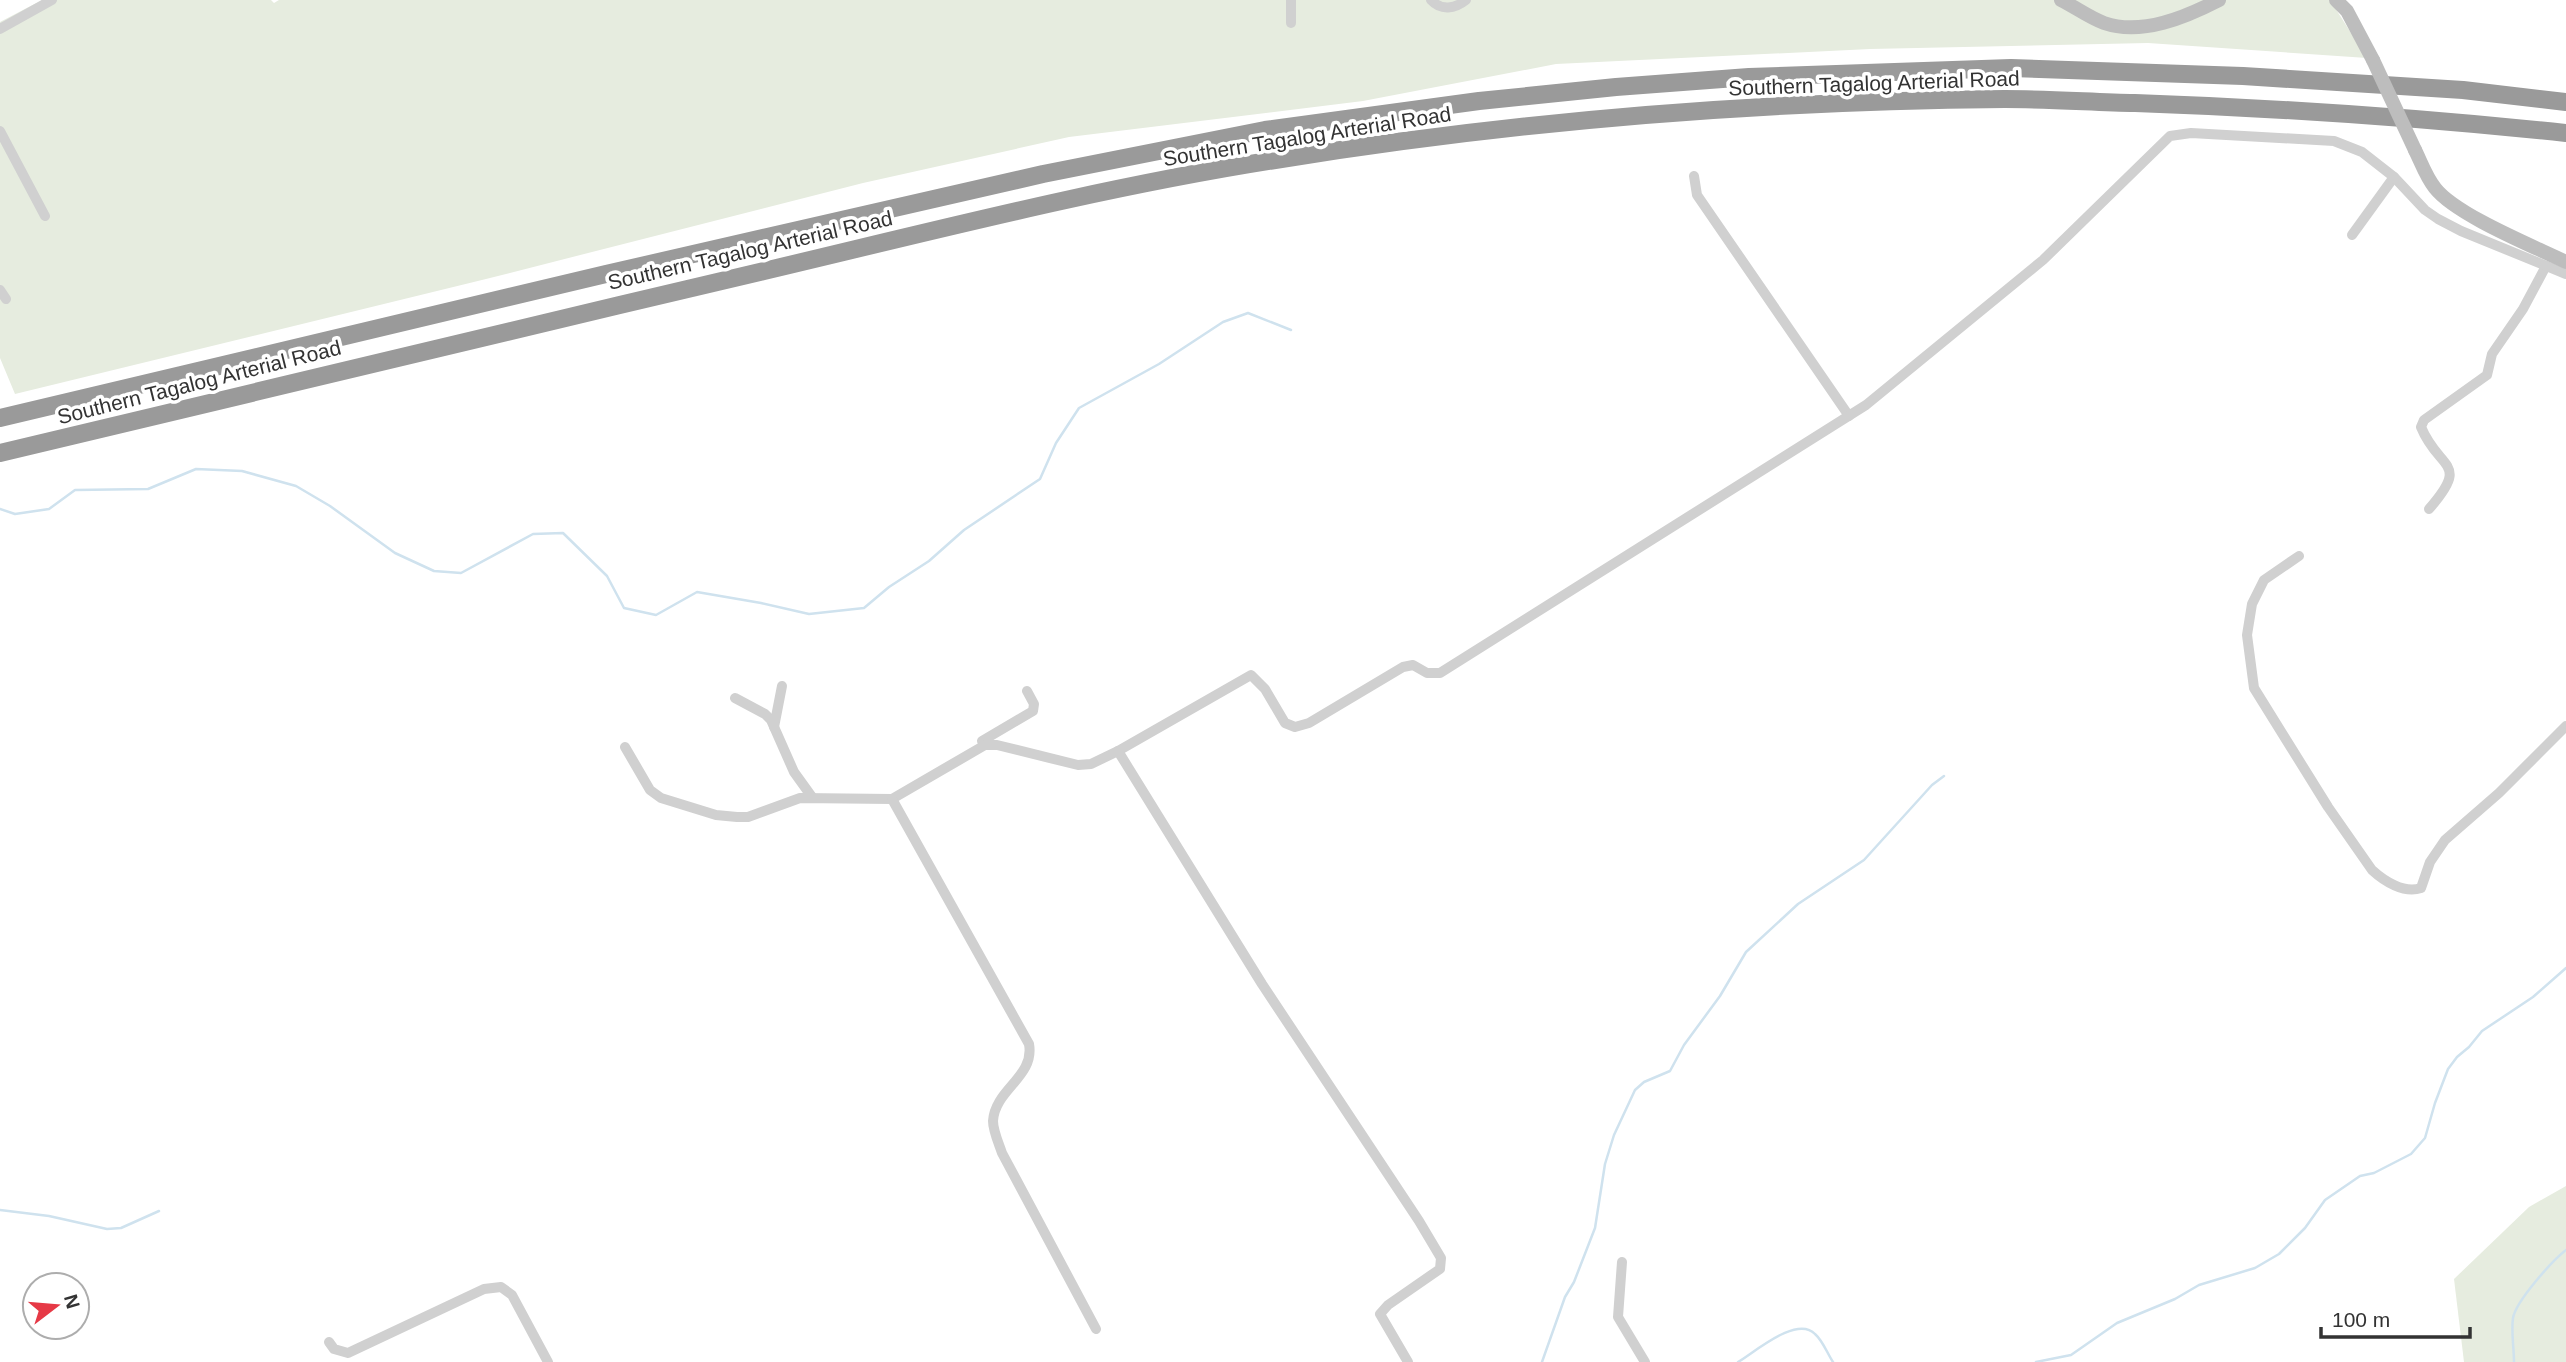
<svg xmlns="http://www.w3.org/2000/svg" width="2566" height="1362" viewBox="0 0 2566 1362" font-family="Arial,sans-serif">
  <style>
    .green { fill: #e6ecdf }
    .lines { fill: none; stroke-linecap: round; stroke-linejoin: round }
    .stream { stroke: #cfe2ee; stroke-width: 2.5 }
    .minor { stroke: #d0d0d0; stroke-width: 10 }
    .secondary { stroke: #bdbdbd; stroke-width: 14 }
    .motorway { stroke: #9a9a9a; stroke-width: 18 }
    .secondary-bridge { stroke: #bdbdbd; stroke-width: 14 }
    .labels { text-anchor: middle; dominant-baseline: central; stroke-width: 7; stroke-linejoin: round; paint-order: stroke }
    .street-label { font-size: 21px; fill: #333; stroke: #fff }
  </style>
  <rect width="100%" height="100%" fill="#fff"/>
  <g class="green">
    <path d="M42,0h229l3,3 5,-3h2051l37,58 -219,-15 -278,6 -314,15 -193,37 -294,36 -206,46 -377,96 -471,115 -15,-36v-336z"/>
    <path d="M2566,1186v176h-102l-10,-83 75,-72z"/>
  </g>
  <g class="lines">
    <g class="stream">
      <path d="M0,509l15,5 34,-5 26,-19 73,-1 48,-20 46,2 54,15 34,20 65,47 39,18 27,2 72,-39 30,-1 44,43 17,32 32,7 41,-23 64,11 48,11 55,-6 25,-21 40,-26 35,-31 76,-51 16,-36 23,-35 80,-44 64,-42 25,-9 43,17"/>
      <path d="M0,1210l49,6 58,13 14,-1 38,-17"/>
      <path d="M1542,1362l23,-65 9,-15 21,-54 10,-64 9,-29 21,-45 9,-8 26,-11 14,-26 36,-49 26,-44 52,-48 66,-44 68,-75 12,-9"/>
      <path d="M1738,1362c17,-10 59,-47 77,-28 8,7 12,19 18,28"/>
      <path d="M2036,1362l35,-7 46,-32 58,-24 24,-14 56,-17 24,-14 26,-26 20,-28 35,-24 14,-3 37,-19 14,-16 10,-35 13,-34 9,-12 12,-10 13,-16 51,-34 33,-29"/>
      <path d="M2514,1362c0,-14 -3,-30 -1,-44 3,-17 39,-57 53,-68"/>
    </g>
    <g class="minor">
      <path d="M1291,0v23"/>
      <path d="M1431,0c10,11 24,9 35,0"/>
      <path d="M0,29l52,-29"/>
      <path d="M0,131l45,85"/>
      <path d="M1694,176l3,19 152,221"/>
      <path d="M2352,235l42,-58"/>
      <path d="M0,290l6,9"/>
      <path d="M2429,509c42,-48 10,-38 -8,-82l3,-7 63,-45 5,-21 31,-45 23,-43"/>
      <path d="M2299,556l-35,24 -12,24 -5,31 7,53 74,119 44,63c12,11 32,24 49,18l9,-26 15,-22 54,-47 67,-67"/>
      <path d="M735,698l30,16 6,6 23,52 18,25"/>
      <path d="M774,727l8,-41"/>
      <path d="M985,745l-3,-4 51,-30 1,-7 -7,-13"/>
      <path d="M625,747l25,43 11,8 55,17 21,2h11l52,-19 92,1 93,-54h12l81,20 13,-1 27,-13 133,-76 14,14 20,34 10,4 14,-4 94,-56 10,-2 14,8h13l426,-268 177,-145 127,-124 21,-3 143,8 28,11 32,25 31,33 13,9 23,12 105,43"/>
      <path d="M1118,751l144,233 157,237 22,37 -1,11 -52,36 -8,9 28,48"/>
      <path d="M892,799l137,245c6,33 -34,45 -36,77 0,10 6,23 9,32l94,176"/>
      <path d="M1622,1262l-4,55 27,45"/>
      <path d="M329,1342l5,7 14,4 136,-64 17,-2 11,8 36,67"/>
    </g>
    <g class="secondary">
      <path d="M2061,0c14,7 29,18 43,23 38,13 82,-6 115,-23"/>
      <path d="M2336,0l11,11 26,49"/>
      <path d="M2415,150c6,12 11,27 20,38 21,27 98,58 131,74"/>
    </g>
    <g class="motorway">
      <path d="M0,418l606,-144 437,-100 222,-44 214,-29 137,-14 133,-10 262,-9 232,8 220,14 103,12"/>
      <path d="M0,453c254,-61 509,-122 764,-182 169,-40 339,-84 511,-111 240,-39 486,-59 730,-61 43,0 87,3 130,4 144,5 288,15 431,30"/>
    </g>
    <path class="secondary-bridge" d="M2373,60l42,90"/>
  </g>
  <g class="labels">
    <g class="street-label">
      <text transform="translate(1874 83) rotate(-2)">Southern Tagalog Arterial Road</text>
      <text transform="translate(1307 136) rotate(-9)">Southern Tagalog Arterial Road</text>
      <text transform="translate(750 250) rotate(-13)">Southern Tagalog Arterial Road</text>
      <text transform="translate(199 382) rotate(-14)">Southern Tagalog Arterial Road</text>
    </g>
  </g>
  <g transform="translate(56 1306) rotate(74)"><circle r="33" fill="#ffffff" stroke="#adadad" stroke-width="2"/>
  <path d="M0-5L12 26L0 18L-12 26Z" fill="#e63946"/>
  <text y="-10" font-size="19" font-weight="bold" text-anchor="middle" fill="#333333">N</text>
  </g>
  <path d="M2321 1327v10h149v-10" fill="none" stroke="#333333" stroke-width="3.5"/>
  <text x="2332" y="1327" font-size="21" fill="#333333" stroke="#ffffff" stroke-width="5" paint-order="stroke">100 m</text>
</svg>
